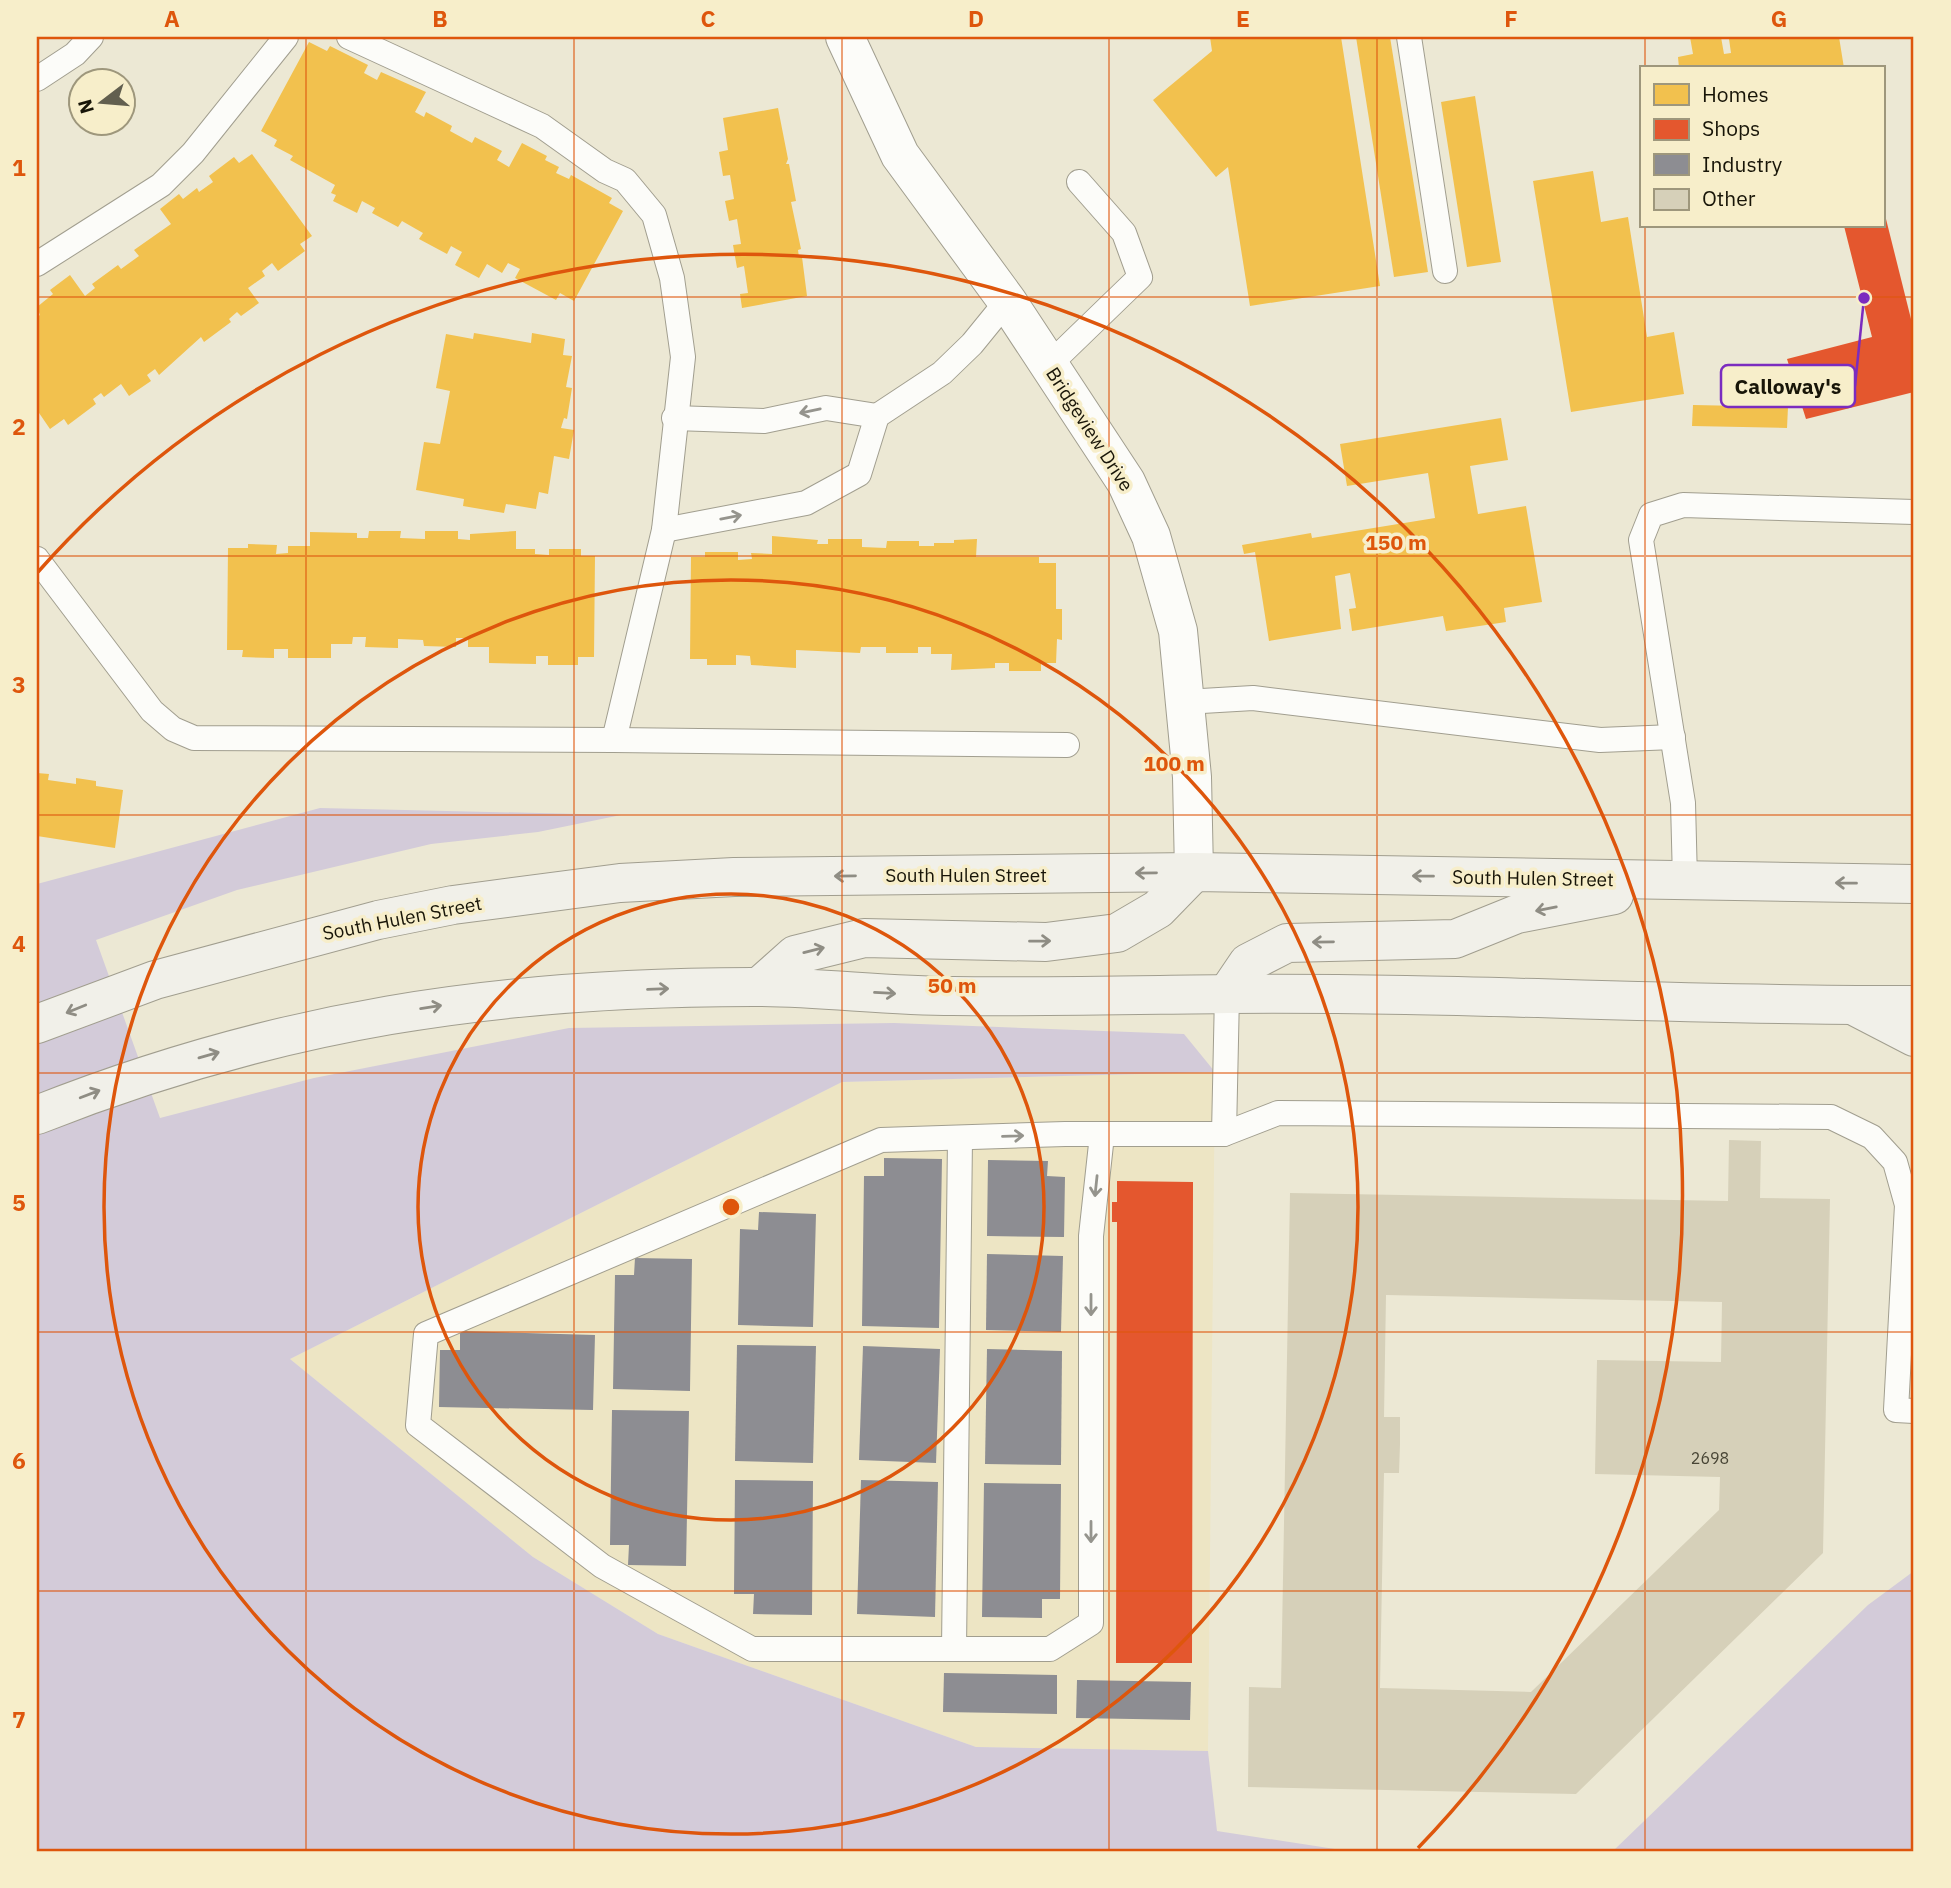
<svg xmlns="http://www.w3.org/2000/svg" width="1951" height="1888" viewBox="0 0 1951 1888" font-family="'IBM Plex Sans',sans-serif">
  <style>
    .built { fill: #ede5c4 }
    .green { fill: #d3cbd9 }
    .homes { fill: #f2c14e }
    .shops { fill: #e4572e }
    .industry { fill: #8d8d92 }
    .building { fill: #d6d0b9; fill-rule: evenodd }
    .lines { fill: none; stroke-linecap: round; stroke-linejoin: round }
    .service-casing { stroke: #a19e8f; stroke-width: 26 }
    .minor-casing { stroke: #a19e8f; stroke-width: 40 }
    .secondary-casing { stroke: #a19e8f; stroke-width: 40 }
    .service { stroke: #fcfcf9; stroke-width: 24 }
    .minor { stroke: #fcfcf9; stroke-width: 38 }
    .secondary { stroke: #f1f0e9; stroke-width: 38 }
    .oneway { stroke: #95948d }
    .oneway2 { stroke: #8f8d84 }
    .grid { fill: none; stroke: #de560c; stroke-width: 2; stroke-opacity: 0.55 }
    .ring { fill: none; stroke: #de560c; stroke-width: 3.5 }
    .labels { text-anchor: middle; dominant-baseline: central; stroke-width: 7; stroke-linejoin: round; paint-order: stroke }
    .number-label { font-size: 16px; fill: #484535 }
    .street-label { font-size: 19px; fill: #181508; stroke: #f7eeca }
    .centre { fill: #de560c; stroke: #f7eeca; stroke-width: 3.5 }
    .ring-label { font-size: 21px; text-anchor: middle; font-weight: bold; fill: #de560c; stroke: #f7eeca; stroke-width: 7; stroke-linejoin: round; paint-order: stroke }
    .leader { fill: none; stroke: #7b2cbf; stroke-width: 2.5 }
    .callout-dot { fill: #7b2cbf; stroke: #f7eeca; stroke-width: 2.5 }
    .callout { fill: #f7eeca; stroke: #7b2cbf; stroke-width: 2.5 }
    .callout-label { font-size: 21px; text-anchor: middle; font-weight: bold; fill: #181508 }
    .neatline { fill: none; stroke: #de560c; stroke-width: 2.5 }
    .grid-label { font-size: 23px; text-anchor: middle; font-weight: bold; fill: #de560c }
  </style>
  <rect width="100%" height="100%" fill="#ece8d4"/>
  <path class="built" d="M1215,1072l-7,679 -232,-4 -318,-113 -125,-77 -243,-198 552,-277z"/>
  <g class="green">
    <path d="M320,808l301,7 -83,17 -107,12 -194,46 -141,50 64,178 154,-40 255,-50 325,-5 290,11 31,38 -373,10 -552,277 243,198 125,77 318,113 232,4 9,80 131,20h-1311v-967z"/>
    <path d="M1914,1571v280h-301l255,-246z"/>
  </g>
  <g class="homes">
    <path d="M1210,37h131l39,249 -130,20 -22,-139 -12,10 -63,-77 59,-49z"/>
    <path d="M1356,37h34l38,235 -34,5z"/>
    <path d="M1690,37h31l3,17 7,-1 -2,-14 13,-2h97l5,31h-165l-1,-11 15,-3z"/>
    <path d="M309,42l18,9 3,-5 38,19 -4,8 13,7 4,-8 45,20 -11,20 9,5 2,-5 26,14 -2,5 22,12 3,-6 27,14 -5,9 12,7 13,-24 25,13 -2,4 14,7 -3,6 13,6 2,-4 41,23 -3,5 14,8 -49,90 -14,-8 -4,7 -41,-22 5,-9 -12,-6 -6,10 -15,-9 -8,14 -24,-13 7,-13 -11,-6 -4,8 -28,-15 4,-6 -21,-12 -4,6 -26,-14 3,-5 -13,-7 -5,12 -24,-12 3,-6 -5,-2 4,-8 -45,-25 3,-4 -19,-10 3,-6 -16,-9z"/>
    <path d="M1475,96l26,166 -34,5 -26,-165z"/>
    <path d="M778,108l10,51 -2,5h3l7,37 -5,1 10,47 -3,1 1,7h3l5,39 -65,12 -2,-14 8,-1 -4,-27 -7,2 -4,-23 8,-1 -4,-25 -8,2 -4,-20 9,-2 -4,-24 -7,1 -4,-24 9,-2 -5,-32z"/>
    <path d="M252,154l60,82 -12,8 5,7 -27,20 -6,-8 -10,8 3,5 -17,12 11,15 -18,13 -4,-4 -8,7 2,3 -27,20 -3,-5 -42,38 -4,-6 -8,6 4,6 -22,15 -8,-12 -17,13 -3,-4 -8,6 3,5 -28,21 -4,-6 -14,10 -13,-19v-93l3,-2 -3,-8 16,-13 -3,-4 20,-15 15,21 10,-8 -3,-4 26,-19 3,4 18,-13 -5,-6 37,-26 -11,-15 19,-15 4,5 14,-11 2,4 14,-10 -4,-6 25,-19 5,6z"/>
    <path d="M1593,171l8,51 27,-5 19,120 27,-5 10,62 -113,18 -38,-231z"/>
    <path d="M474,333l57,10 1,-10 33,6 -2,16 9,1 -6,31 6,1 -5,31 -3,-1 -3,10 13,2 -5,29 -15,-3 -6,38 -9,-2 -3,17 -30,-5 -2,9 -41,-7 1,-7 -48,-9 8,-48 16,2 10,-53 -14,-3 10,-54 27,5z"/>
    <path d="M1693,405l95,2 -1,21 -95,-2z"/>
    <path d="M1501,418l7,42 -38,6 8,48 48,-8 16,96 -38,6 2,14 -60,9 -3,-15 -91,15 -3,-22 7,-1 -6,-35 -15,3 6,53 -72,12 -14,-89 -11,2 -2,-9 69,-12 1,5 123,-20 -7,-45 -81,13 -7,-42z"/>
    <path d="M369,531h32l-1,7 25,1v-8h33v8l12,1v-6l46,-3v18h19v5l14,1v-6h32v7h14l-1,101h-16v8h-30v-9h-12v8l-47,-1v-16h-21v-9h-12v9l-32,-1 -1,-6 -25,-1v9l-33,-1 1,-10h-13l-1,7h-21v14h-43v-9h-14v9l-32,-1 1,-7h-16l1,-102h20v-4l29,1 -1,9 12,-1v-7h22v-14l47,1v5h11z"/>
    <path d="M772,536l46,4 -1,4h11v-5h34v8l24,1 1,-7h32v5h15v-3h20v-3l23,-1 -1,18h63v6h17v46h6v31l-5,-1 -1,24h-15v8h-32v-8h-14v5l-44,2 1,-16h-21v-7h-13v6h-32v-6h-25l-1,6 -64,-3v18l-45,-3 -1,-9 -14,-1v10h-29v-6h-17l1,-102h14v-5h33v8l14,-1 -1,-6 21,1z"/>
    <path d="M37,773l12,1 -1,6 28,4v-6l20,3v5l27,4 -8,58 -78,-12z"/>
  </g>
  <g class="shops">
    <path d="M1884,211l30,120v61l-108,27 -19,-60 85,-22 -28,-111h39z"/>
    <path d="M1117,1181l76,1 -1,481h-76l1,-441h-5v-20h5z"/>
  </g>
  <g class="industry">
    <path d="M884,1158l58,1 -3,169 -77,-2 2,-150h20z"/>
    <path d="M988,1160l60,1 -1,15 18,1 -1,60 -77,-1z"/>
    <path d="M759,1212l57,2 -3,113 -75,-2 2,-96 18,1z"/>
    <path d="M987,1254l76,2 -2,76 -75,-2z"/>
    <path d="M635,1258l57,1 -2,132 -77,-2 2,-114h19z"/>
    <path d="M460,1331l135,4 -2,75 -154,-3 1,-57h20z"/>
    <path d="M737,1345l79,1 -3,117 -78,-2z"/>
    <path d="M863,1346l77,3 -4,114 -77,-3z"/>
    <path d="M987,1349l75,2 -1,114 -76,-1z"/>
    <path d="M612,1410l77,1 -3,155 -58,-1 1,-20h-19z"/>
    <path d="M735,1480l78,1 -1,134 -59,-1 1,-20h-20z"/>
    <path d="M861,1480l77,2 -3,135 -78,-3z"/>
    <path d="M984,1483l77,1 -1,115h-18v19l-60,-1z"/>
    <path d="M944,1673l113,2v39l-114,-2z"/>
    <path d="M1077,1680l114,2 -1,38 -114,-2z"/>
  </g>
  <path class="building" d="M1729,1140l32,1 -1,57 70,1 -7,354 -247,241 -328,-7 1,-100 32,1 9,-495 438,8zM1386,1295l336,7 -1,60 -124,-2 -2,114 125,3 -1,33 -188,182 -151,-4 4,-215h15l1,-29v-27h-16z"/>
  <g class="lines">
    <g class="service-casing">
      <g id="service">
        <path d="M1409,37l36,234"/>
        <path d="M37,79l38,-25 16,-17"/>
        <path d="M37,264l124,-79 32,-32 93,-116"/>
        <path d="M1049,365l91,-88 -16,-44 -45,-51"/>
        <path d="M674,418l90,3 62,-13 51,8"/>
        <path d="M664,530l142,-27 53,-29 18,-58 65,-43 30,-29 35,-43"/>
        <path d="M37,559l115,152 21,18 21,9 420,2 50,-210 19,-173 -11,-79 -18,-63 -29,-35 -20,-9 -63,-45 -193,-89"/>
        <path d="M1185,702l68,-4 347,42 73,-3"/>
        <path d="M614,740l453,5"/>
        <path d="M1685,880l-2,-77 -42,-263 10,-25 32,-10 231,7"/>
        <path d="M1224,1134l54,-21 553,4 41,20 23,25 12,43 -11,205 18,1"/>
        <path d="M1102,1135l-11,101v387l-41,26h-298l-150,-83 -184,-141 8,-91 455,-194 184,-6h159l3,-140"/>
        <path d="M954,1649l6,-511"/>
      </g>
    </g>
    <g class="minor-casing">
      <path id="minor" d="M845,37l55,118 107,146 119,181 25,54 27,95 14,146 2,95"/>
    </g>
    <g class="secondary-casing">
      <g id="secondary">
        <path d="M759,987l36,-32 69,-17 182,4 71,-9 41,-24 36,-37"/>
        <path d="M1227,994l21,-31 39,-20 168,-4 62,-25 97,-19"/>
        <path d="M1858,1008l56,29"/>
        <path d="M37,1024l118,-44 223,-60 75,-15 167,-22 114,-6 460,-5 720,12"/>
        <path d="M37,1115c240,-95 459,-128 716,-128 67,0 133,9 200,9 92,1 184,-1 276,-2 228,-2 457,12 685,11"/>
      </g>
    </g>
    <use href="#service" class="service"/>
    <use href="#minor" class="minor"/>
    <use href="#secondary" class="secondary"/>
  </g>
  <defs><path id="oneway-shaft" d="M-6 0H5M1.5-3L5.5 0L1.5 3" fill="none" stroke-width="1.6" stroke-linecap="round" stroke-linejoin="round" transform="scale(1.75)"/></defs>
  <g class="oneway">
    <use href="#oneway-shaft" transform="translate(810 411) rotate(168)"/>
    <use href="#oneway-shaft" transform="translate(731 517) rotate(-11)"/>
    <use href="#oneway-shaft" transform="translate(1013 1136) rotate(-2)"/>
    <use href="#oneway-shaft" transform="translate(1096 1186) rotate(96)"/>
    <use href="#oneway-shaft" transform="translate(1091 1305) rotate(90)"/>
    <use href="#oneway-shaft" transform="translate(1091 1532) rotate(90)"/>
  </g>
  <g class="oneway2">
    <use href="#oneway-shaft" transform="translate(1146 873) rotate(179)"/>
    <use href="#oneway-shaft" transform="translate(845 876) rotate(179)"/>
    <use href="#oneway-shaft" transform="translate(1423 876) rotate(-179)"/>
    <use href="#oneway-shaft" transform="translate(1846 883) rotate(-179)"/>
    <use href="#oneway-shaft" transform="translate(1546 909) rotate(169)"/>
    <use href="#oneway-shaft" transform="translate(1040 941) rotate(-1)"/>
    <use href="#oneway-shaft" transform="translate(1323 942) rotate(179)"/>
    <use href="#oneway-shaft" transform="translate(814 950) rotate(-14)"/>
    <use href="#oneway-shaft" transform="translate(658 989) rotate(-2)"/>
    <use href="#oneway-shaft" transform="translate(885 993) rotate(3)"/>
    <use href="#oneway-shaft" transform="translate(431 1007) rotate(-9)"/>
    <use href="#oneway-shaft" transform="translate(76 1009) rotate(158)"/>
    <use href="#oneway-shaft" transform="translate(209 1055) rotate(-16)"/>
    <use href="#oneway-shaft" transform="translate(90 1094) rotate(-21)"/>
  </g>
  <path class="grid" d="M306,37v1814M574,37v1814M842,37v1814M1109,37v1814M1377,37v1814M1645,37v31M1645,226v1625M37,297h1877M37,556h1877M37,815h1877M37,1073h1877M37,1332h1877M37,1591h1877"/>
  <g class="ring">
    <circle cx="731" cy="1207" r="313"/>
    <circle cx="731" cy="1207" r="627"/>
    <path d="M38 572A940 940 0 1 1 1418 1848"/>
  </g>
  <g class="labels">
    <g class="number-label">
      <text x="1710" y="1458">2698</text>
    </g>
    <g class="street-label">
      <text transform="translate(1090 429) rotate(57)">Bridgeview Drive</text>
      <text x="966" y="875">South Hulen Street</text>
      <text transform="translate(1533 878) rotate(1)">South Hulen Street</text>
      <text transform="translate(402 918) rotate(-11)">South Hulen Street</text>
    </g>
  </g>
  <circle cx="731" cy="1207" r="10" class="centre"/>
  <g class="ring-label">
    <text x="1396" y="550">150 m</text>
    <text x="1174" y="771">100 m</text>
    <text x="952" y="993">50 m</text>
  </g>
  <path class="leader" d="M1864 298L1855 386"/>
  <circle class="callout-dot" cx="1864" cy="298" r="7"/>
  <rect class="callout" x="1721" y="365" width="134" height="42" rx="7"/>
  <g class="callout-label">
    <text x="1788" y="394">Calloway's</text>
  </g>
  <rect width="1951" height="1888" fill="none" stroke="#f7eeca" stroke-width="77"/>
  <rect x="1640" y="66" width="245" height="161" fill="#f7eeca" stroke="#9e977c" stroke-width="2"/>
  <rect x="1654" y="84" width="35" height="21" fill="#f2c14e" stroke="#9e977c" stroke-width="2"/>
  <text x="1702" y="102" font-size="21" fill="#181508">Homes</text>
  <rect x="1654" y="119" width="35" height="21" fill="#e4572e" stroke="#9e977c" stroke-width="2"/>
  <text x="1702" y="136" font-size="21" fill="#181508">Shops</text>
  <rect x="1654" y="154" width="35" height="21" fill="#8d8d92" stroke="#9e977c" stroke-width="2"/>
  <text x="1702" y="172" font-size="21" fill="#181508">Industry</text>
  <rect x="1654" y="189" width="35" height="21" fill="#d6d0b9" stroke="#9e977c" stroke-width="2"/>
  <text x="1702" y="206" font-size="21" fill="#181508">Other</text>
  <g transform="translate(102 102) rotate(254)"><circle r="33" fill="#f7eeca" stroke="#9e977c" stroke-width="2"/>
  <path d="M0-5L12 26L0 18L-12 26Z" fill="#625f4f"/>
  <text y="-10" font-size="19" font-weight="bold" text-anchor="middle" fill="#181508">N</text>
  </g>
  <rect x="38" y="38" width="1874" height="1812" class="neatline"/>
  <g class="grid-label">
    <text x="172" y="27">A</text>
    <text x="440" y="27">B</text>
    <text x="708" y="27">C</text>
    <text x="976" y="27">D</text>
    <text x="1243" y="27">E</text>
    <text x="1511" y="27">F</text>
    <text x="1779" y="27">G</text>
    <text x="19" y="176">1</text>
    <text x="19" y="435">2</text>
    <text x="19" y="693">3</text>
    <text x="19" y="952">4</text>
    <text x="19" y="1211">5</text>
    <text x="19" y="1469">6</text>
    <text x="19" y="1728">7</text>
  </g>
</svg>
